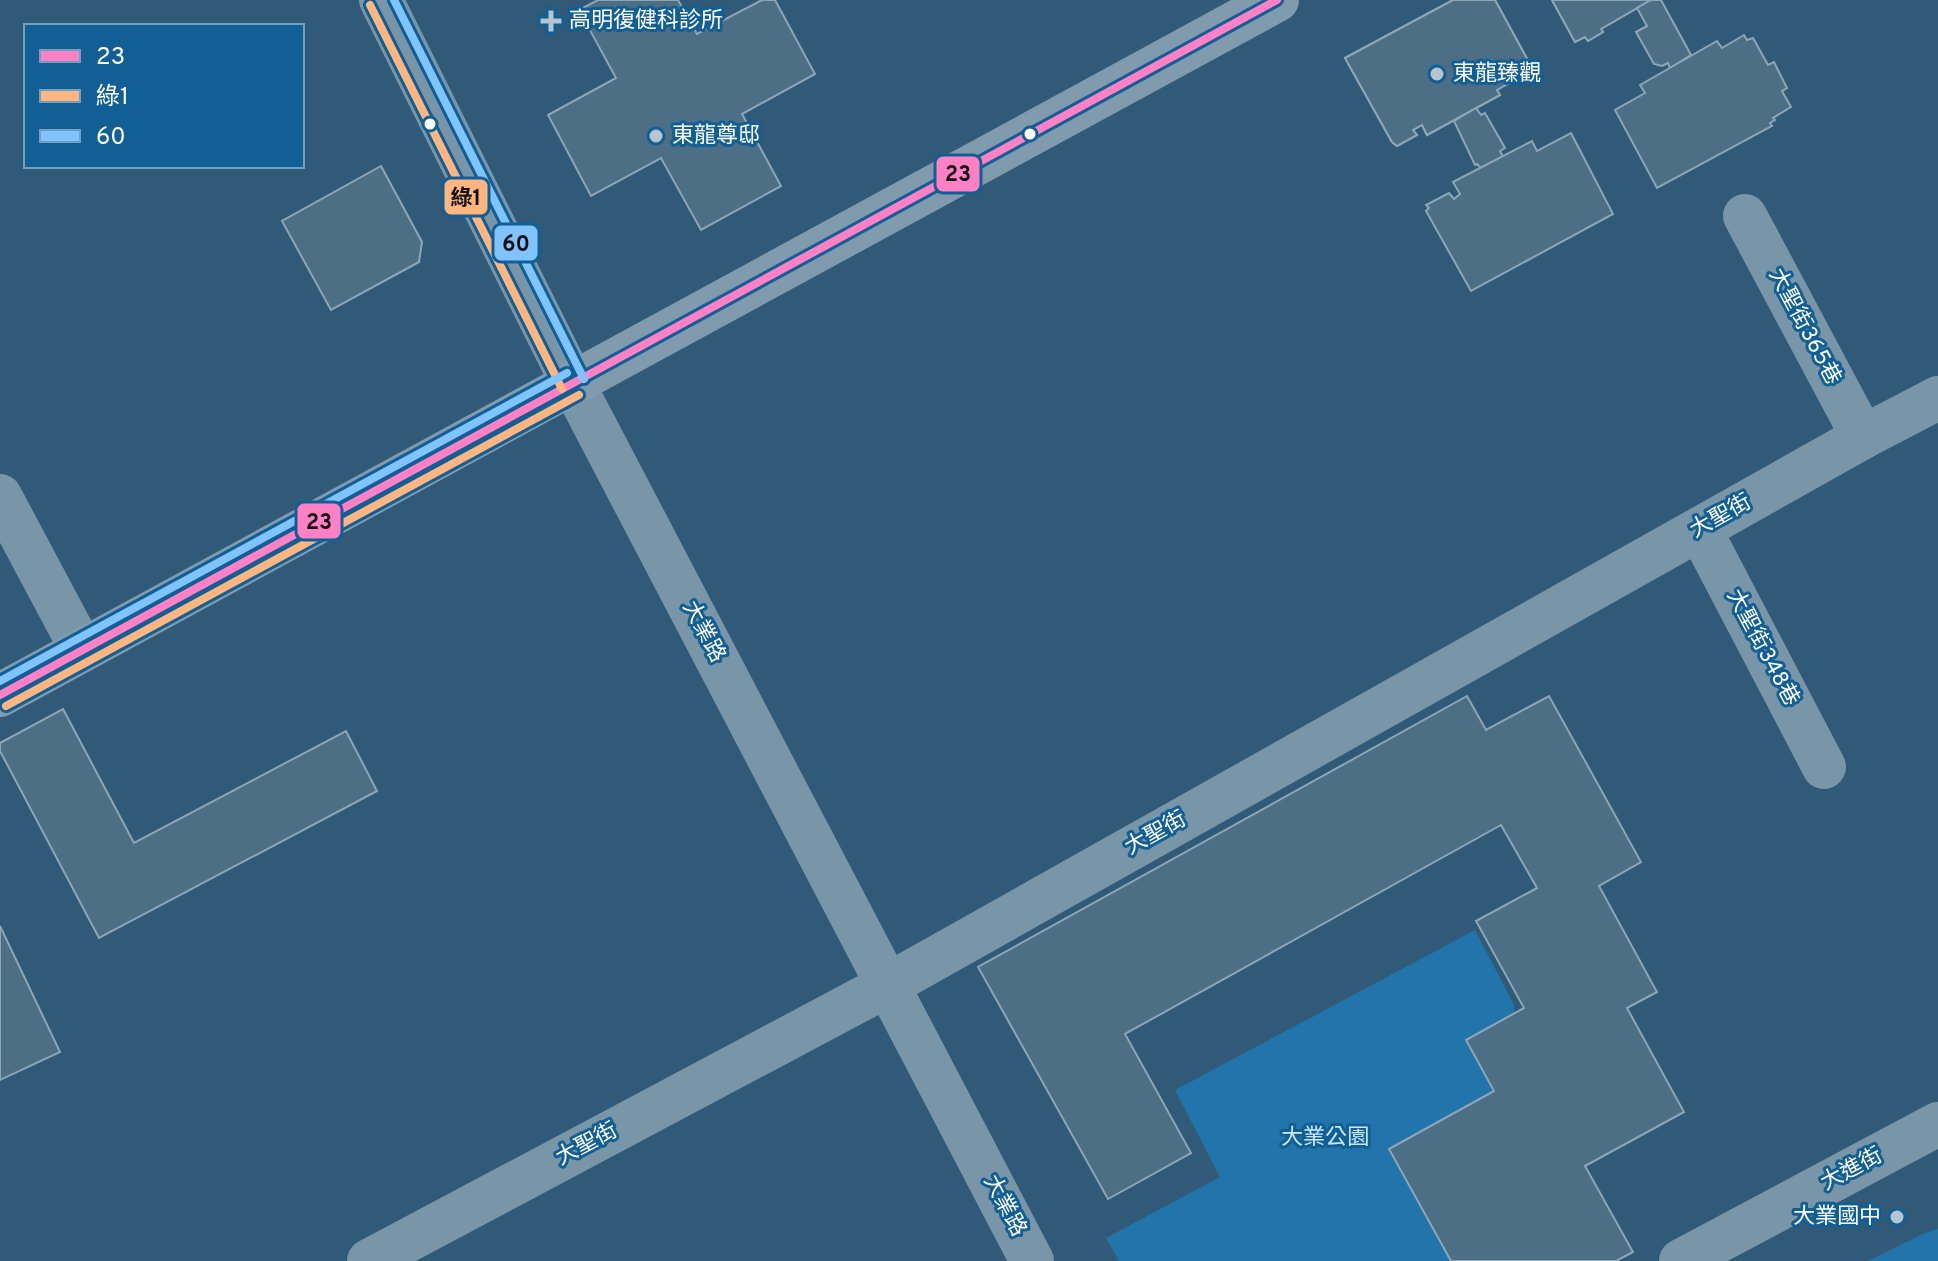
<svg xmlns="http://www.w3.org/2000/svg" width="1938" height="1261" viewBox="0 0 1938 1261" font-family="Overpass,'Noto Sans TC',sans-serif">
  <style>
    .green { fill: #2275aa }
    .building { fill: #4d6f86; stroke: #8da6b7; stroke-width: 2 }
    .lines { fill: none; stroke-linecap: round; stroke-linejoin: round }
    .street { stroke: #7996a9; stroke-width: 44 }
    .secondary { stroke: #809bae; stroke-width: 44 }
    .bus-1-casing { stroke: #125f95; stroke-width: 14 }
    .bus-2-casing { stroke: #125f95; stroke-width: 14 }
    .bus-3-casing { stroke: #125f95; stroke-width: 14 }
    .bus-1 { stroke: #ff80c5; stroke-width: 8 }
    .bus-2 { stroke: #ffb580; stroke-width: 8 }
    .bus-3 { stroke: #80c4ff; stroke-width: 8 }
    .poi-dot { fill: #b7c5cf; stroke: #125f95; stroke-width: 3 }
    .bus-dot { fill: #fff; stroke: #125f95; stroke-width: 3 }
    .labels { text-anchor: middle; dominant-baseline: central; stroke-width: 6; stroke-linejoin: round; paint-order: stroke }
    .poi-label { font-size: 22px; fill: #fff; stroke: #125f95; text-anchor: start }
    .street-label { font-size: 22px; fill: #fff; stroke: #125f95 }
    .park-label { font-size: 22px; fill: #c8e8fd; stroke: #125f95 }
    .line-badge { stroke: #125f95; stroke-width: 3 }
    .pale-badge-label { font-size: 22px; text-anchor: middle; font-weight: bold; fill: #111 }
  </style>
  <rect width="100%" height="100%" fill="#305a77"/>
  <g class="green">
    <path d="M1475,930l39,75 2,129 -51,127h-346l-13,-23 114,-61 -45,-87z"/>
    <path d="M1938,1229v32h-70l57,-28z"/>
  </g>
  <g class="building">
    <path d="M598,0h80l19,34 65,-34h13l40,74 -73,40 39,72 -80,44 -40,-72 -70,38 -43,-81 68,-37 -37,-68z"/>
    <path d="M1453,0h42l36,66 -11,5 1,5 -24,14 3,5 -73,40 -5,-10 -9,5 4,5 -20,11 -5,-4 -47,-84z"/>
    <path d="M1453,0h42l36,66 -11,5 1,5 -24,14 3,5 -73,40 -5,-10 -9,5 4,5 -20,11 -5,-4 -47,-84z"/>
    <path d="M1552,0h99l-50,29 2,3 -15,9 -3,-4 -10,5z"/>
    <path d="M1552,0h99l-50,29 2,3 -15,9 -3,-4 -10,5z"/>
    <path d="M1651,0h10l30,55 -21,13 -2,-5 -6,3 -8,-2 -18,-32 11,-6 -10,-18z"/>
    <path d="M1744,35l3,5 6,-2 15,27 6,-3 13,26 -5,3 9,16 -18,11 2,2 -5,3 2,3 -115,62 -42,-78 30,-17 -5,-8 77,-44 5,7z"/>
    <path d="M1476,108l5,7 4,-2 20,35 -5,3 4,7 -23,10 -4,-4 -2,1 -21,-44z"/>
    <path d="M1571,133l42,81 -142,77 -45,-80 3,-3 -3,-3 23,-12 5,6 6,-5 -7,-12 79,-41 5,10z"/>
    <path d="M381,166l41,76 -3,20 -88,48 -49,-89z"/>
    <path d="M1467,696l19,34 63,-34 92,166 -42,24 58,106 -30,16 57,104 -99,54 48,86 -17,9h-165l-62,-112 105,-58 -28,-51 58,-32 -48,-87 61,-33 -36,-63 -376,209 66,119 -83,46 -130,-232z"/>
    <path d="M63,709l71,134 212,-112 31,60 -278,147 -99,-187v-8z"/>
    <path d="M0,926l60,126 -60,28z"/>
  </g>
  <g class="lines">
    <g class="street">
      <path d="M381,0l192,384 459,877"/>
      <path d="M1745,216l118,221"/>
      <path d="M0,496l82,154"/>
      <path d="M1700,530l124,237"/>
      <path d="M369,1261l519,-276 975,-548 75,-39"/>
      <path d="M1681,1261l257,-137"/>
    </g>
    <path class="secondary" d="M0,695l1277,-695"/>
    <g class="bus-1-casing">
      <path id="bus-1" d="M0,695l1277,-695"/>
    </g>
    <g class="bus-2-casing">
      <g id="bus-2">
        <path d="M370,5l192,384"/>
        <path d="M6,706l573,-311"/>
      </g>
    </g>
    <g class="bus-3-casing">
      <g id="bus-3">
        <path d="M394,0l190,379"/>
        <path d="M0,681l567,-308"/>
      </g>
    </g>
    <use href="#bus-1" class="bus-1"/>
    <use href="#bus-2" class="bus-2"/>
    <use href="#bus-3" class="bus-3"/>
  </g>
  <g class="poi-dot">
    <path d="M547 9h8v8h8v8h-8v8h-8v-8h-8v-8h8z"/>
    <circle cx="1437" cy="74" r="8"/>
    <circle cx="656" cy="136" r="8"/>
    <circle cx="1897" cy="1217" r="8"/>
  </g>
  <g class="bus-dot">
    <circle cx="430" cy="124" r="7"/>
    <circle cx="1030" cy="134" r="7"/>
  </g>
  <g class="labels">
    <g class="poi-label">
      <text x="569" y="21">高明復健科診所</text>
      <text x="1453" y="74">東龍臻觀</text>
      <text x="672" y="136">東龍尊邸</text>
      <text x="1881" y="1217" text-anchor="end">大業國中</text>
    </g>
    <g class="street-label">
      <text transform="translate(1804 327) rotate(62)">大聖街365巷</text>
      <text transform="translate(1721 517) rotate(-29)">大聖街</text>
      <text transform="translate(703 632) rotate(62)">大業路</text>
      <text transform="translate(1762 648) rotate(62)">大聖街348巷</text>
      <text transform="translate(1156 834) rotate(-29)">大聖街</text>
      <text transform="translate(587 1145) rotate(-28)">大聖街</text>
      <text transform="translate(1852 1170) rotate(-28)">大進街</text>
      <text transform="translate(1004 1206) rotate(62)">大業路</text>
    </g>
    <g class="park-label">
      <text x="1325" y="1138">大業公園</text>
    </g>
  </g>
  <g class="line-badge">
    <rect x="935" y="155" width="46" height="38" rx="8" fill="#ff80c5"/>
    <rect x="443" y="178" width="46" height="38" rx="8" fill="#ffb580"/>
    <rect x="493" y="224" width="46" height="38" rx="8" fill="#80c4ff"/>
    <rect x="296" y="502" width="46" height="38" rx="8" fill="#ff80c5"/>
  </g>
  <g class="pale-badge-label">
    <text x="958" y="181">23</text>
    <text x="466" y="205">綠1</text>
    <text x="516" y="251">60</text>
    <text x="319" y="529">23</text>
  </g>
  <rect x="24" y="24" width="280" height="144" fill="#125f95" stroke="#719fbf" stroke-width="2"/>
  <rect x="40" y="50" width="40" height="12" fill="#ff80c5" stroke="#719fbf" stroke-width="2"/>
  <text x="96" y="64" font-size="24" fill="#ffffff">23</text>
  <rect x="40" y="90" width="40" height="12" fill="#ffb580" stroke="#719fbf" stroke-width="2"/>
  <text x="96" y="104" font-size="24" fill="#ffffff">綠1</text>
  <rect x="40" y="130" width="40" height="12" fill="#80c4ff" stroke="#719fbf" stroke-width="2"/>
  <text x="96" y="144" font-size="24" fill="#ffffff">60</text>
</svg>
